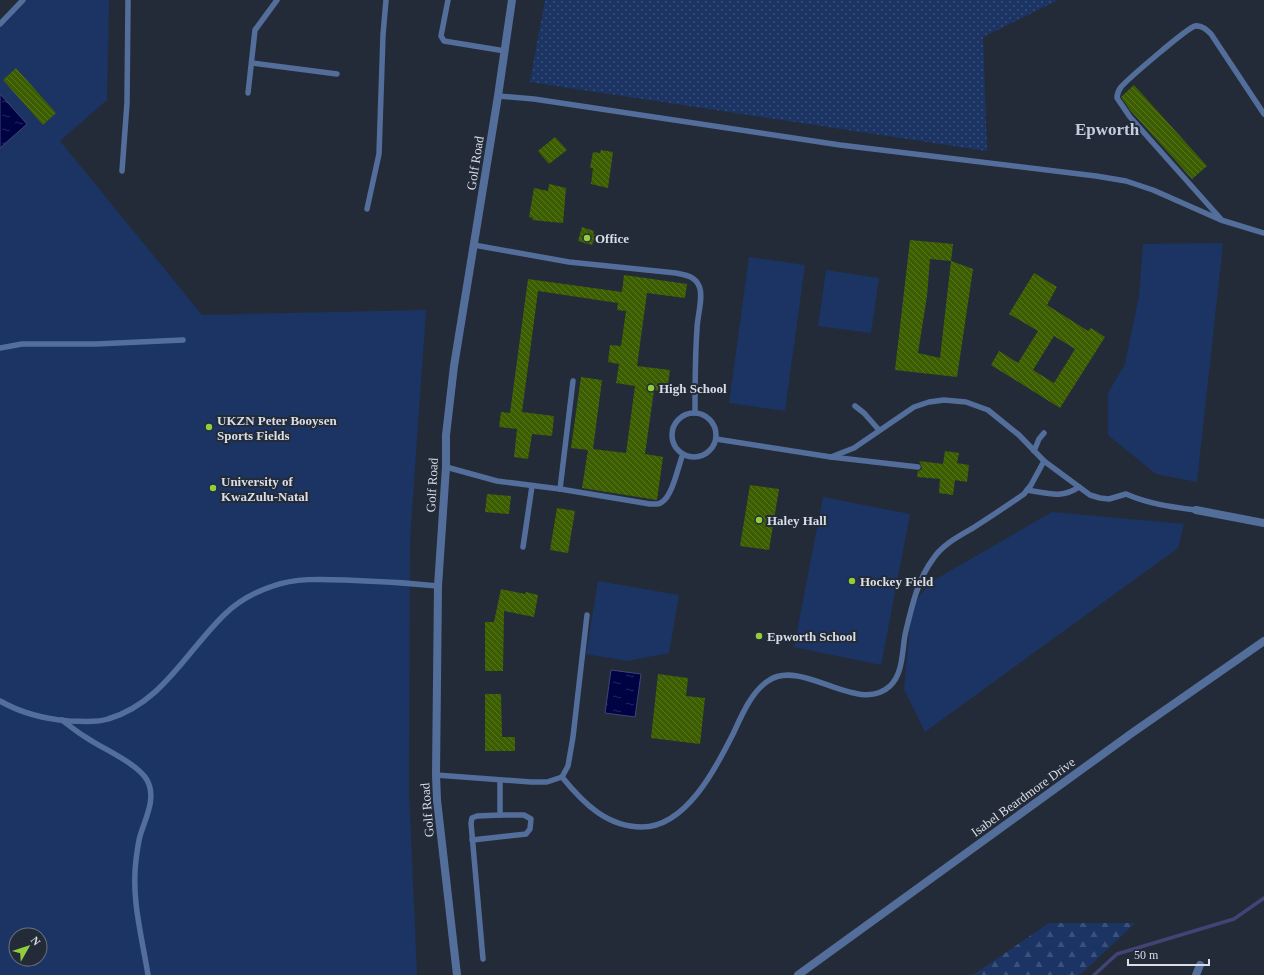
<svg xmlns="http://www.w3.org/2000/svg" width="1264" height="975" viewBox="0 0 1264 975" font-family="'Times New Roman',serif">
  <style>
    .grass { fill: url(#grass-dots) }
    .forest { fill: url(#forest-firs) }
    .garden { fill: #1b3464; fill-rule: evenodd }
    .water { fill: url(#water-ripples); stroke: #414474 }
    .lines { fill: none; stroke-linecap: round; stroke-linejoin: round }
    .stream { stroke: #414474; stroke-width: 3.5 }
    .building { fill: url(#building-back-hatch); fill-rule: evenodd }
    .lane { stroke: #546e9c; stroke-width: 5.5 }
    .street { stroke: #546e9c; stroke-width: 8 }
    .poi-dot { fill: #92cd3e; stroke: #232b38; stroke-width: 1.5 }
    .labels { text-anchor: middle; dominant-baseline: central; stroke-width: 4; stroke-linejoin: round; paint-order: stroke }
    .street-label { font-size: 13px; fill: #d8dde6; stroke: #232b38 }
    .poi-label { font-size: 13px; font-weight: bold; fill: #d8dde6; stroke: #232b38; text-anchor: start }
    .district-label { font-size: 17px; font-weight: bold; fill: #c3cdde; stroke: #232b38 }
  </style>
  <defs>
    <pattern id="grass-dots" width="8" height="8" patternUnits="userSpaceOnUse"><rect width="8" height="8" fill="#1b3464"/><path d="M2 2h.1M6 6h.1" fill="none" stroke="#3b517a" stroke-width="1.8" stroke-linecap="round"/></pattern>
    <pattern id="forest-firs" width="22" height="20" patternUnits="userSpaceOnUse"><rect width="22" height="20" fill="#1b3464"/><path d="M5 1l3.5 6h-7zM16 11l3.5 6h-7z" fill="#3b517a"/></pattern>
    <pattern id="water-ripples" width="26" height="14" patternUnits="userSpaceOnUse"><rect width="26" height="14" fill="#000343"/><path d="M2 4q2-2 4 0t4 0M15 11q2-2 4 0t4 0" fill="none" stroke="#24275e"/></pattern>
    <pattern id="building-back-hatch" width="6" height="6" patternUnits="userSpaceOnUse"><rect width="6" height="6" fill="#3d5e00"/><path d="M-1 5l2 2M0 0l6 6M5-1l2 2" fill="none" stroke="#587525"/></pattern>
  </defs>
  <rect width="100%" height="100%" fill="#232b38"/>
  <path class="grass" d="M545,0h513l-75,37 4,114 -457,-69z"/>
  <path class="forest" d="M1049,923h86l-55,52h-107z"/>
  <g class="garden">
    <path d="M26,0h83l-2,100 -47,41 142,174 224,-5 -16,229 -1,253 8,183h-417v-947zM16,935h24v24h-24z"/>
    <path d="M1223,243l-26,239 -41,-8 -48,-39v-42l17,-29 14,-68 4,-52z"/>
    <path d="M749,257l56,8 -20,146 -56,-8z"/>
    <path d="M826,270l53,8 -8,55 -53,-7z"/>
    <path d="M823,497l87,17 -29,151 -87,-18z"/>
    <path d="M1052,512l132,12 -6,24 -253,184 -21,-43 8,-84 19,-23z"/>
    <path d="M598,581l81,14 -10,58 -42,8 -41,-7z"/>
  </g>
  <g class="water">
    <path d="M0,94l27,30 -27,24z"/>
    <path d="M611,670l30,4 -6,43 -30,-4z"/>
  </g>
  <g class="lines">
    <path class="stream" d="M1094,975l23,-21 117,-35 30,-21"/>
  </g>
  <g class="building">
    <path d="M16,68l40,45 -13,12 -40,-45z"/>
    <path d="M1134,85l73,81 -15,13 -62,-69 -9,-13z"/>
    <path d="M555,137l12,13 -18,14 -11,-13z"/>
    <path d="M601,150l12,2 -5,36 -17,-4 2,-16h-3l3,-16 7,1z"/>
    <path d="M549,184l17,4 -3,35 -31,-3 1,-2 -4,-1 5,-29 14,3z"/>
    <path d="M582,227l12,4 -1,3 3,1 -4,10 -14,-4z"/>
    <path d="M910,240l43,4 -2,17 22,8 -16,108 -62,-7zM930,259l21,2 -11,97 -22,-5 9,-57z"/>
    <path d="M1034,273l23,14 -10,18 41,26 3,-3 14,9 -45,71 -69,-43 8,-14 19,12 20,-32 -29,-17zM1054,336l21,13 -21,34 -21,-13z"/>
    <path d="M624,275l63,9 -2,14 -38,-5 -10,73 33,4 -3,22 -13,-2 -9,64 18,3 -6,43 -75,-12 6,-38 -17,-2 10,-71 21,3 -9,69 33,4 9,-67 -19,-3 3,-19 -11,-2 2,-17 11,1 5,-35 -9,-1 1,-7 -80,-12 -16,121 32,4 -2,20 -20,-2 -4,25 -14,-2 3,-28 -18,-2 2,-15 9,1 18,-134 94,13z"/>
    <path d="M945,451l14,2 -2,10 12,2 -2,17 -12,-2 -2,15 -14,-2 1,-14 -23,-2 1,-6 3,-1 1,-3 -3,-6 24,3z"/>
    <path d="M750,485l29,4 -10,61 -29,-4z"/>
    <path d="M487,494l24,2 -2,18 -24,-2z"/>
    <path d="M557,508l18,3 -7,42 -18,-3z"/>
    <path d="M501,589l24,5 1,-2 12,3 -4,22 -30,-6 -1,60h-18v-49h9z"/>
    <path d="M658,674l30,4 -2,18 19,2 -5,46 -49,-6z"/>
    <path d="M485,694h16l1,43h13v14h-30z"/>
  </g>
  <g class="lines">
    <g class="lane">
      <path d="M448,0l-7,36 3,5 61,10"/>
      <path d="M0,24l23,-24"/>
      <path d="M252,63l85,11"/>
      <path d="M248,93l7,-63 22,-30"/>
      <path d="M498,96l36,3 306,46 256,31 30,5 27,9 68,30 43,13"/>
      <path d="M122,171l5,-68 1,-103"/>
      <path d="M367,209l12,-55 4,-119 3,-35"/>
      <path d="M1220,218l-90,-101 -13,-19c0,-4 1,-7 4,-11 7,-8 66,-59 74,-61 7,-1 12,4 16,8l53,80"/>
      <path d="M474,245l95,17 107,11c10,2 19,3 23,13 5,10 -2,31 -2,43 -2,28 -2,56 -2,84"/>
      <path d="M0,348l22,-4h74l87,-4"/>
      <path d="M855,406l9,7 15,17"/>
      <circle cx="694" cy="435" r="22"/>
      <path d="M716,439l115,18 87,10"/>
      <path d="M1034,451l5,-12 5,-6"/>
      <path d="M831,457l23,-9 60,-41 15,-5 15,-2 22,2 22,8 31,25 25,26 46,34 10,3 9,1 17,-5c23,10 45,13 70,16"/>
      <path d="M446,467l51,14 63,8 90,15c4,0 9,1 12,-2 11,-7 16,-36 21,-48"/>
      <path d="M560,489l13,-108"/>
      <path d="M1027,490c20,3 35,9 52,-3"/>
      <path d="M523,547l9,-61"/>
      <path d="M0,701c21,12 45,18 69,20 13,0 27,2 39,-2 54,-16 78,-67 116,-104 13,-13 31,-23 49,-29 22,-8 48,-7 72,-6 31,1 62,3 93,6"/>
      <path d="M62,720c8,6 16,13 25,18 16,11 50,25 60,42 10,18 -2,39 -7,56 -2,8 -3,16 -4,24 -5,39 6,77 12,115"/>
      <path d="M436,775l95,7h16l15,-5 6,-11 5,-29 14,-122"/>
      <path d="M562,777c21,26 45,50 80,50 44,0 74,-59 91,-93 8,-17 18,-42 35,-53 34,-24 90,35 122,5 13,-12 12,-34 15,-51 6,-25 12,-55 28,-76 9,-14 26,-23 40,-31 17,-11 34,-22 51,-34l7,-9 13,-24"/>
      <path d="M472,840l54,-6 4,-5 1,-10 -7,-4h-24"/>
      <path d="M483,959l-12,-136 1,-5 5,-2 23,-1v-35"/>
    </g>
    <g class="street">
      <path d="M1196,510l68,13"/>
      <path d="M457,975l-20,-175 -1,-25 2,-189 8,-119v-32l8,-69 44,-270 14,-96"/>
      <path d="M798,975l334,-242 132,-92"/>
      <path d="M1196,975l4,-10"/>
    </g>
  </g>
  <g class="poi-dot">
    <circle cx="587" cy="238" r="4"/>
    <circle cx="651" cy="388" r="4"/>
    <circle cx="209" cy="427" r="4"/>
    <circle cx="213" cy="488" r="4"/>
    <circle cx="759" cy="520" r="4"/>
    <circle cx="852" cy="581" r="4"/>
    <circle cx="759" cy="636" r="4"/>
  </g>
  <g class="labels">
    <g class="street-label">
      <text transform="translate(475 163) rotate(-81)">Golf Road</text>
      <text transform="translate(432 485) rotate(-87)">Golf Road</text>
      <text transform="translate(1023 797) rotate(-36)">Isabel Beardmore Drive</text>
      <text transform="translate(427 810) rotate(-95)">Golf Road</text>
    </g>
    <g class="poi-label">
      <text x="595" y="238">Office</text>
      <text x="659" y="388">High School</text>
      <text x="217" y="420">UKZN Peter Booysen<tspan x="217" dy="15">Sports Fields</tspan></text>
      <text x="221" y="481">University of<tspan x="221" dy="15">KwaZulu-Natal</tspan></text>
      <text x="767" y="520">Haley Hall</text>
      <text x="860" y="581">Hockey Field</text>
      <text x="767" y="636">Epworth School</text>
    </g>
    <g class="district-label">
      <text x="1107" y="129">Epworth</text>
    </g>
  </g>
  <g transform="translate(28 947) rotate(51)"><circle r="19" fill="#232b38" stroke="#6b727e"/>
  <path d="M0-3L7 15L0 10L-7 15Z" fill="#92cd3e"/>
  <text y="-6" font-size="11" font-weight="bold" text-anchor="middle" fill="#d8dde6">N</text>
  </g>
  <path d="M1128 959v6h81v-6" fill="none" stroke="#d8dde6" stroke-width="2"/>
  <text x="1134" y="959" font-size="12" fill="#d8dde6" stroke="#232b38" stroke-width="3" paint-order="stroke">50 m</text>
</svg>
